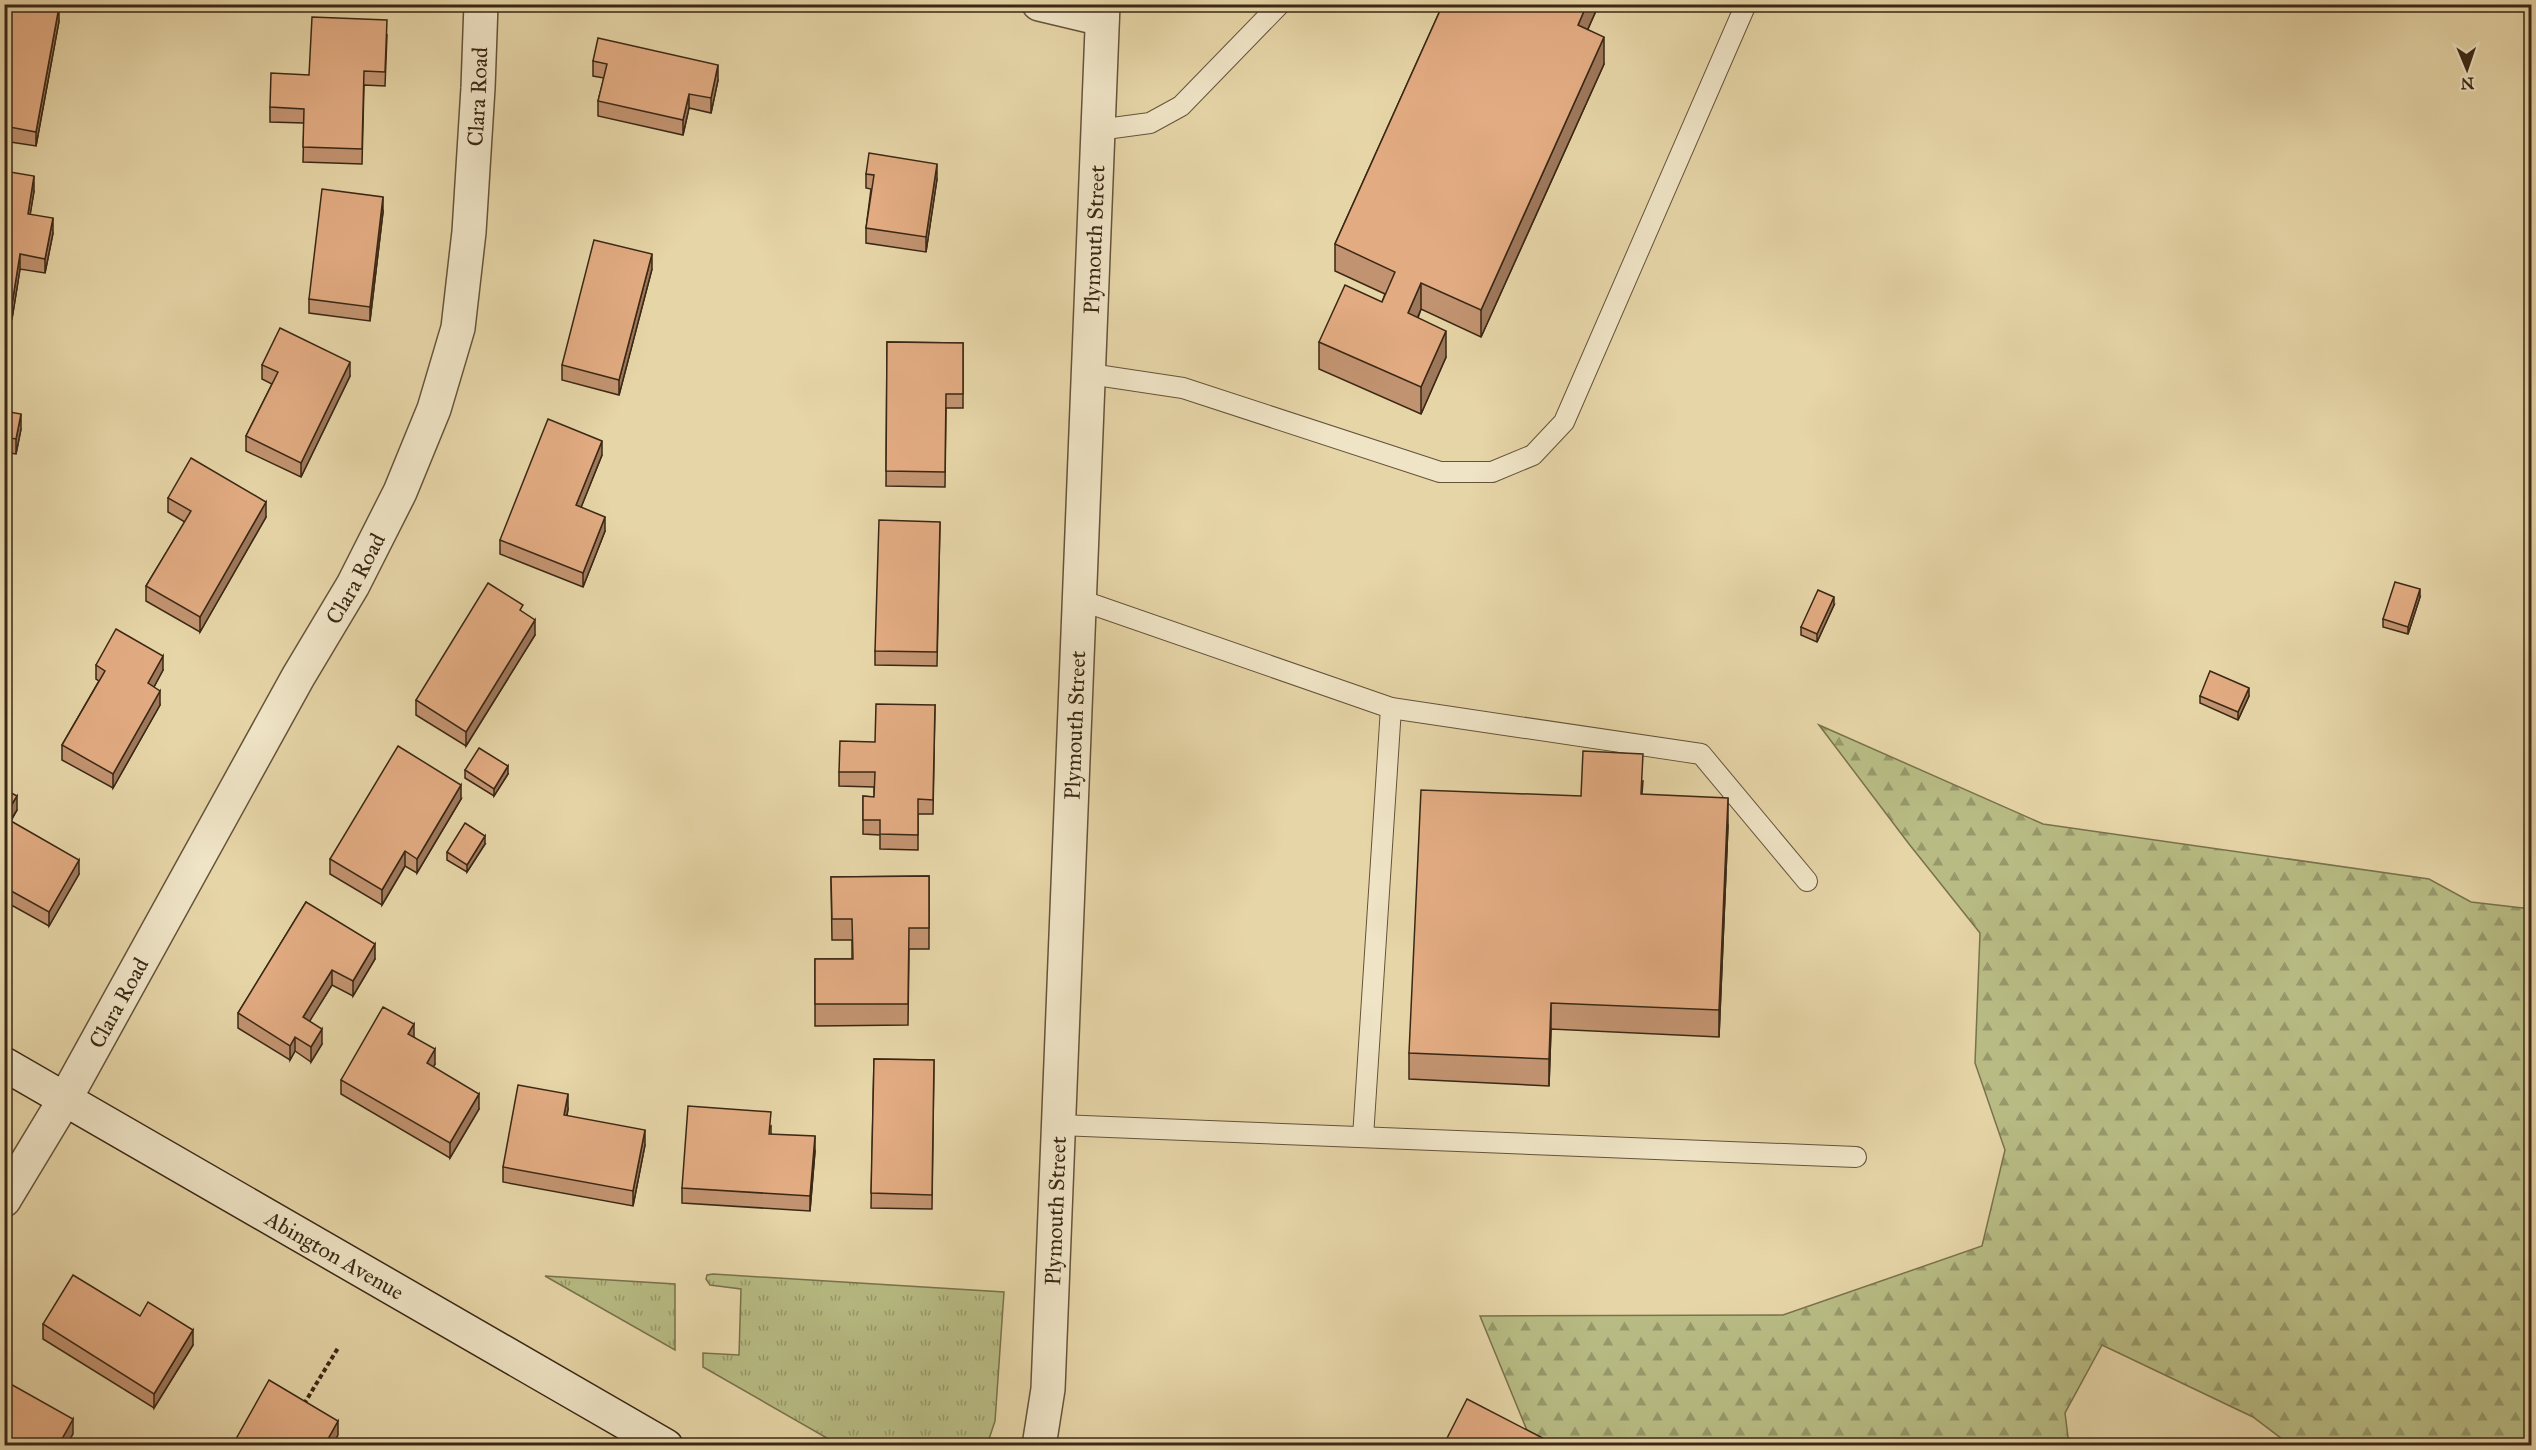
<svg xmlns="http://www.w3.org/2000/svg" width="2536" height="1450" viewBox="0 0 2536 1450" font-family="'IM FELL Great Primer',serif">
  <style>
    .grass { fill: url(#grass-tufts); stroke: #79724c; stroke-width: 1.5 }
    .forest { fill: url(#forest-firs); stroke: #79724c; stroke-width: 1.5 }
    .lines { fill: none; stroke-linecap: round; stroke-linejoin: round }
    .service-casing { stroke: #65533a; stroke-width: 22 }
    .minor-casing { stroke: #65533a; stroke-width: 36 }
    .tertiary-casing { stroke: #65533a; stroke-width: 36 }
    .secondary-casing { stroke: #3a2815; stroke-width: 36 }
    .path { stroke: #3a2815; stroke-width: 4; stroke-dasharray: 4.5 3; stroke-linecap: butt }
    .service { stroke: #efe4c6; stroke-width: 20 }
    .minor { stroke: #efe4c6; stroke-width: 33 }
    .tertiary { stroke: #efe4c6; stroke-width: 33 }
    .secondary { stroke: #efe4c6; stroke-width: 33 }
    .wall { fill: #c29370; stroke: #3a2815; stroke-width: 1.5 }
    .shaded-wall { fill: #9e785b; stroke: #3a2815; stroke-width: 1.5 }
    .building { fill: #e2ab82; stroke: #3a2815; stroke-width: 1.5 }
    .labels { text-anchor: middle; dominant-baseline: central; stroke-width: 4.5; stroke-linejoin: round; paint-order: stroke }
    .street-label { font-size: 22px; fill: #3a2815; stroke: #efe4c6 }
  </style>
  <defs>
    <pattern id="grass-tufts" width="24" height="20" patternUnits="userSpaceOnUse" patternTransform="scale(1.5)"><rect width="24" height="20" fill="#b8bc84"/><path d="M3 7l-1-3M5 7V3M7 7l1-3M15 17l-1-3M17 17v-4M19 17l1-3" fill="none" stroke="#97996b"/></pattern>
    <pattern id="forest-firs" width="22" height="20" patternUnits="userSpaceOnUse" patternTransform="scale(1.5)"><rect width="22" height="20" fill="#b8bc84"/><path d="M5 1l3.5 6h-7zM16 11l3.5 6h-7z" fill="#97996b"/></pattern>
  </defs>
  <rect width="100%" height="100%" fill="#e6d5a7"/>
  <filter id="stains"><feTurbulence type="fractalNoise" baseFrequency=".00333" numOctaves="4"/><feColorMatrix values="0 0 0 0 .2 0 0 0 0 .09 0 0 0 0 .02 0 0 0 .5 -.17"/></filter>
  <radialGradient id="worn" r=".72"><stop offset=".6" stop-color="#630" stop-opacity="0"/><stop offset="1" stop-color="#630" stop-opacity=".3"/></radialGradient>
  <g class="grass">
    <path d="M713,1274l291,18 -9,129 -8,24h-148l-136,-78v-14l36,2 2,-66 -31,-4 -4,-6 1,-4z"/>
    <path d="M545,1276l130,8v66z"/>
  </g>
  <path class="forest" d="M1819,725l224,99 386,55 42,23 60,7v536h-241l-37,-28 -151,-72 -37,68 4,32h-536l-53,-129 303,-1 199,-69 23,-96 -30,-87 5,-130 -71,-89z"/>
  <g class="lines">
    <g class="service-casing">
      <g id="service">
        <path d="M1098,130l52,-7 31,-17 99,-102"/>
        <path d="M1090,374l93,14 257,84h52l41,-17 31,-33 182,-418"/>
        <path d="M1080,600l311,108 -28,429"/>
        <path d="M1391,708l310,46 106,127"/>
        <path d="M1059,1125l797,32"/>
      </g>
    </g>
    <g class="minor-casing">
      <g id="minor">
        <path d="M1039,4l63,15"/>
        <path id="s1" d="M4,1200l61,-101 233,-422 55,-92 47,-93 34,-83 24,-81 11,-96 9,-144 3,-84"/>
      </g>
    </g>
    <g class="tertiary-casing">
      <g id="tertiary">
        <path id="s2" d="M1039,1446l9,-57 55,-1385"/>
      </g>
    </g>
    <g class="secondary-casing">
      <g id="secondary">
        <path id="s3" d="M4,1064l662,382"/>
      </g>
    </g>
    <g class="path">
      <path d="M304,1404l34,-56"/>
      <path d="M496,1446l3,-5"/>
    </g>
    <use href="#service" class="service"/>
    <use href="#minor" class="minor"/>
    <use href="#tertiary" class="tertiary"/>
    <use href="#secondary" class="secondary"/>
  </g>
  <g class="wall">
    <path d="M4,4l55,17 -23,125 -32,-5z"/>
    <path d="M1443,4h156l-11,25 16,35 -123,273 -60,-28 -3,9 28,39 -25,57 -102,-45v-27l63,-40 3,-8 -50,-23v-27z"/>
    <path d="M387,35l-2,51 -21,-1 -2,79 -59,-2 1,-39 -34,-1v-15l39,-32z"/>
    <path d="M593,61l125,19 -7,33 -22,-5 -6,27 -85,-19v-15l6,-23 -11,-2z"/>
    <path d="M4,171l30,20 -4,23 23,19 -8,40 -25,-4 -8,50 -8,-1z"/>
    <path d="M866,174l71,5 -11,73 -60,-9v-15l5,-39 -5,-1z"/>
    <path d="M383,212l-13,109 -61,-8v-14z"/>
    <path d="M652,269l-33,126 -57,-15v-15z"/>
    <path d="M887,342l76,1v65h-17l-1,79 -59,-1z"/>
    <path d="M262,365l88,11 -49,101 -55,-26v-15l26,-52 -10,-5z"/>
    <path d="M4,411l17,18 -5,25 -12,-2z"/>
    <path d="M602,455l-21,52 24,24 -22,56 -83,-33v-14z"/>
    <path d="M168,498l98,19 -66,115 -54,-31v-15l39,-64 -17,-10z"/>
    <path d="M940,522l-3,144 -62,-1v-14z"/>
    <path d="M2420,597l-12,37 -25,-7v-8z"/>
    <path d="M1834,605l-17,37 -16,-7v-8z"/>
    <path d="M523,613l12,22 -69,111 -50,-31v-15z"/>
    <path d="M96,665l67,5 -9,17 6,18 -47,83 -51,-28v-15l37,-64 -3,-2z"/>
    <path d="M2200,696h49l-11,24 -38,-17z"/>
    <path d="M935,705l-2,109h-15v36l-38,-1v-14l-17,-1v-38l11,1v-10l-35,-1v-14l36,-30z"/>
    <path d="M465,770l43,4 -14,22 -29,-18z"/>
    <path d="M1643,781l-1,13 86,31 -9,212 -168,-8 -2,57 -140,-7v-26l172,-257z"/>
    <path d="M4,789l13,21 -6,11 68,53 -30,52 -45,-25z"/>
    <path d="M461,799l-44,74 -12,-7 -23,39 -52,-31v-15z"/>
    <path d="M485,844l-18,28 -20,-12v-8z"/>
    <path d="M929,876v73h-20l-1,76 -93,1v-67h37v-19h-20l-1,-63z"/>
    <path d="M306,902l69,57 -22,37 -21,-11 -23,36 13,23 -11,18 -16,-11 -5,9 -52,-32v-15z"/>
    <path d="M414,1037l21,27 -2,3 46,42 -29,49 -109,-64v-14z"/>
    <path d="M874,1059l60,1 -2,149 -61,-1z"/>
    <path d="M568,1109l-1,7 78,29 -12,61 -130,-24v-15z"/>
    <path d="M771,1126v8l44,17 -5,60 -128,-8v-15z"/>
    <path d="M140,1316l53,29 -39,63 -111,-69v-15z"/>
  </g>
  <g class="shaded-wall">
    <path d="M1587,4h12l-21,47v-26z"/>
    <path d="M59,7v14l-23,125v-14z"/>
    <path d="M1604,37v27l-123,273v-27z"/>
    <path d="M718,65v15l-7,33v-15z"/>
    <path d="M689,94v14l-6,27v-15z"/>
    <path d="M937,164v15l-11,73v-15z"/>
    <path d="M34,176v15l-6,37v-14z"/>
    <path d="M383,197v15l-13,109v-14z"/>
    <path d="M53,218v15l-8,40v-14z"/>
    <path d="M20,254v15l-8,50v-15z"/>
    <path d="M652,254v15l-33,126v-15z"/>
    <path d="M1421,283v26l-13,31v-27z"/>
    <path d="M1446,331v26l-25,57v-27z"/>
    <path d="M11,351v15l-7,33v-14z"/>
    <path d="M350,362v14l-49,101v-14z"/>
    <path d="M21,414v15l-5,25v-15z"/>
    <path d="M602,441v14l-26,65v-15z"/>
    <path d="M266,502v15l-66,115v-15z"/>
    <path d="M605,517v14l-22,56v-14z"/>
    <path d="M2420,589v8l-12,37v-7z"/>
    <path d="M1834,597v8l-17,37v-8z"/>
    <path d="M535,620v15l-69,111v-14z"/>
    <path d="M163,656v14l-15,28v-15z"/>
    <path d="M2249,688v8l-11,24v-8z"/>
    <path d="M160,691v14l-47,83v-14z"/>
    <path d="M508,766v8l-14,22v-7z"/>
    <path d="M461,785v14l-44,74v-14z"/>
    <path d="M17,796v14l-13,21v-14z"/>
    <path d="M1728,798v27l-9,212v-27z"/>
    <path d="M485,836v8l-18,28v-7z"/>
    <path d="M405,851v15l-23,39v-15z"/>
    <path d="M79,860v14l-30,52v-14z"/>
    <path d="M375,944v15l-22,37v-15z"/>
    <path d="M332,970v15l-29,47v-15z"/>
    <path d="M1551,1003v26l-2,57v-27z"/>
    <path d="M414,1024v15l-6,-5z"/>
    <path d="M322,1029v15l-11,18v-15z"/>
    <path d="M295,1037v14l-5,9v-14z"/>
    <path d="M435,1049v15l-8,14v-15z"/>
    <path d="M479,1094v15l-29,49v-15z"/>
    <path d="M568,1094v15l-4,21v-15z"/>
    <path d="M645,1130v15l-12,61v-15z"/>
    <path d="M815,1136v15l-5,60v-15z"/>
    <path d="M193,1330v15l-39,63v-14z"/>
    <path d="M73,1419v15l-7,12h-8z"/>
    <path d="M338,1421v14l-6,11h-8z"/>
  </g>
  <g class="building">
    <path d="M4,4h42l13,3 -23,125 -32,-6z"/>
    <path d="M1443,4h144l-9,21 26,12 -123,273 -60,-27 -13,30 38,18 -25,56 -102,-45 26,-57 37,17 13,-30 -60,-28z"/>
    <path d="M312,17l75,3 -2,52 -21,-1 -2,78 -59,-2 1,-38 -34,-2 1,-34 38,2z"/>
    <path d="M598,38l120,27 -7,33 -22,-4 -6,26 -85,-19 9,-37 -14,-3z"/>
    <path d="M869,153l68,11 -11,73 -60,-9 8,-53 -8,-1z"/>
    <path d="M4,171l30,5 -6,38 25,4 -8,41 -25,-5 -8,50 -8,-1z"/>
    <path d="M322,189l61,8 -13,110 -61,-8z"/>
    <path d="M594,240l58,14 -33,126 -57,-15z"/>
    <path d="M280,328l70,34 -49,101 -55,-27 32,-64 -16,-7z"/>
    <path d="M887,342l76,1v51h-17l-1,78 -59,-1z"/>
    <path d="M4,350l7,1 -7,34z"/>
    <path d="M4,411l17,3 -5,25 -12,-2z"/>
    <path d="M548,419l54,22 -26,64 29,12 -22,56 -83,-33z"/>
    <path d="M191,458l75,44 -66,115 -54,-31 45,-75 -23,-13z"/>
    <path d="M879,520l61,2 -3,130 -62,-1z"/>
    <path d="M2395,582l25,7 -12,38 -25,-8z"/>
    <path d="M488,583l35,22 -3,5 15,10 -69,112 -50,-32z"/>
    <path d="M1818,590l16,7 -17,37 -16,-7z"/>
    <path d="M116,629l47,27 -15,27 12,8 -47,83 -51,-29 43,-74 -9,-6z"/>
    <path d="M2210,671l39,17 -11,24 -38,-16z"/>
    <path d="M876,704l59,1 -2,95 -15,-1v36l-38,-1v-14h-17v-24l11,1 1,-25h-36l1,-31 35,1z"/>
    <path d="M398,746l63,39 -44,74 -12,-8 -23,39 -52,-31z"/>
    <path d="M479,748l29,18 -14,23 -29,-19z"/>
    <path d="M1583,751l60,3 -2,40 87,4 -9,212 -168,-7 -2,56 -140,-6 12,-263 160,6z"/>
    <path d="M4,789l13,7 -13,21z"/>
    <path d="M4,817l75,43 -30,52 -45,-25z"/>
    <path d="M465,823l20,13 -18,29 -20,-13z"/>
    <path d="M929,876v52h-20l-1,76h-93v-45h38l-1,-40h-20l-1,-42z"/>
    <path d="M306,902l69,42 -22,37 -21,-11 -29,47 19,12 -11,18 -16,-10 -5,9 -52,-33z"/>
    <path d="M383,1007l31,17 -6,10 27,15 -8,14 52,31 -29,49 -109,-63z"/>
    <path d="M874,1059l60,1 -2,135 -61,-2z"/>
    <path d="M518,1085l50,9 -4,21 81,15 -12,61 -130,-24z"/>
    <path d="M688,1106l83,6 -2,22 46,2 -5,60 -128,-8z"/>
    <path d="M73,1275l67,41 8,-14 45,28 -39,64 -111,-70z"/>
    <path d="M269,1380l69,41 -14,25h-92z"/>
    <path d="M7,1382l66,37 -15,27h-54v-60z"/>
    <path d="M1467,1399l91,47h-115z"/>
  </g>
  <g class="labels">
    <g class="street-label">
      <text stroke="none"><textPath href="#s1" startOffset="1218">Clara Road</textPath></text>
      <text stroke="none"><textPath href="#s2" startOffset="1208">Plymouth Street</textPath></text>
      <text stroke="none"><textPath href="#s1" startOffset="714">Clara Road</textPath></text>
      <text stroke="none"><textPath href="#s2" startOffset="722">Plymouth Street</textPath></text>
      <text stroke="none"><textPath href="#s1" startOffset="228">Clara Road</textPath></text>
      <text stroke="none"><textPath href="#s2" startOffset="236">Plymouth Street</textPath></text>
      <text stroke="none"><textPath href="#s3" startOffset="382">Abington Avenue</textPath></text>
    </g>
  </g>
  <rect width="2536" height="1450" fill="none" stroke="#e6d5a7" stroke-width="24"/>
  <rect x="6" y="6" width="2524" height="1438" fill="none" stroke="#3a2815" stroke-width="3"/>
  <rect x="12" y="12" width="2512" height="1426" fill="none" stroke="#3a2815" stroke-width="1.5"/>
  <g transform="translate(2467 69) rotate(178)" stroke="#efe4c6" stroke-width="4.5" paint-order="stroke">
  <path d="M0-4.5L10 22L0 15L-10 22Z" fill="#3a2815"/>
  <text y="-9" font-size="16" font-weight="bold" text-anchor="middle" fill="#3a2815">N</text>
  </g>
  <rect width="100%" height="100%" filter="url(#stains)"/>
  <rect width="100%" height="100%" fill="url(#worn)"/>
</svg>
